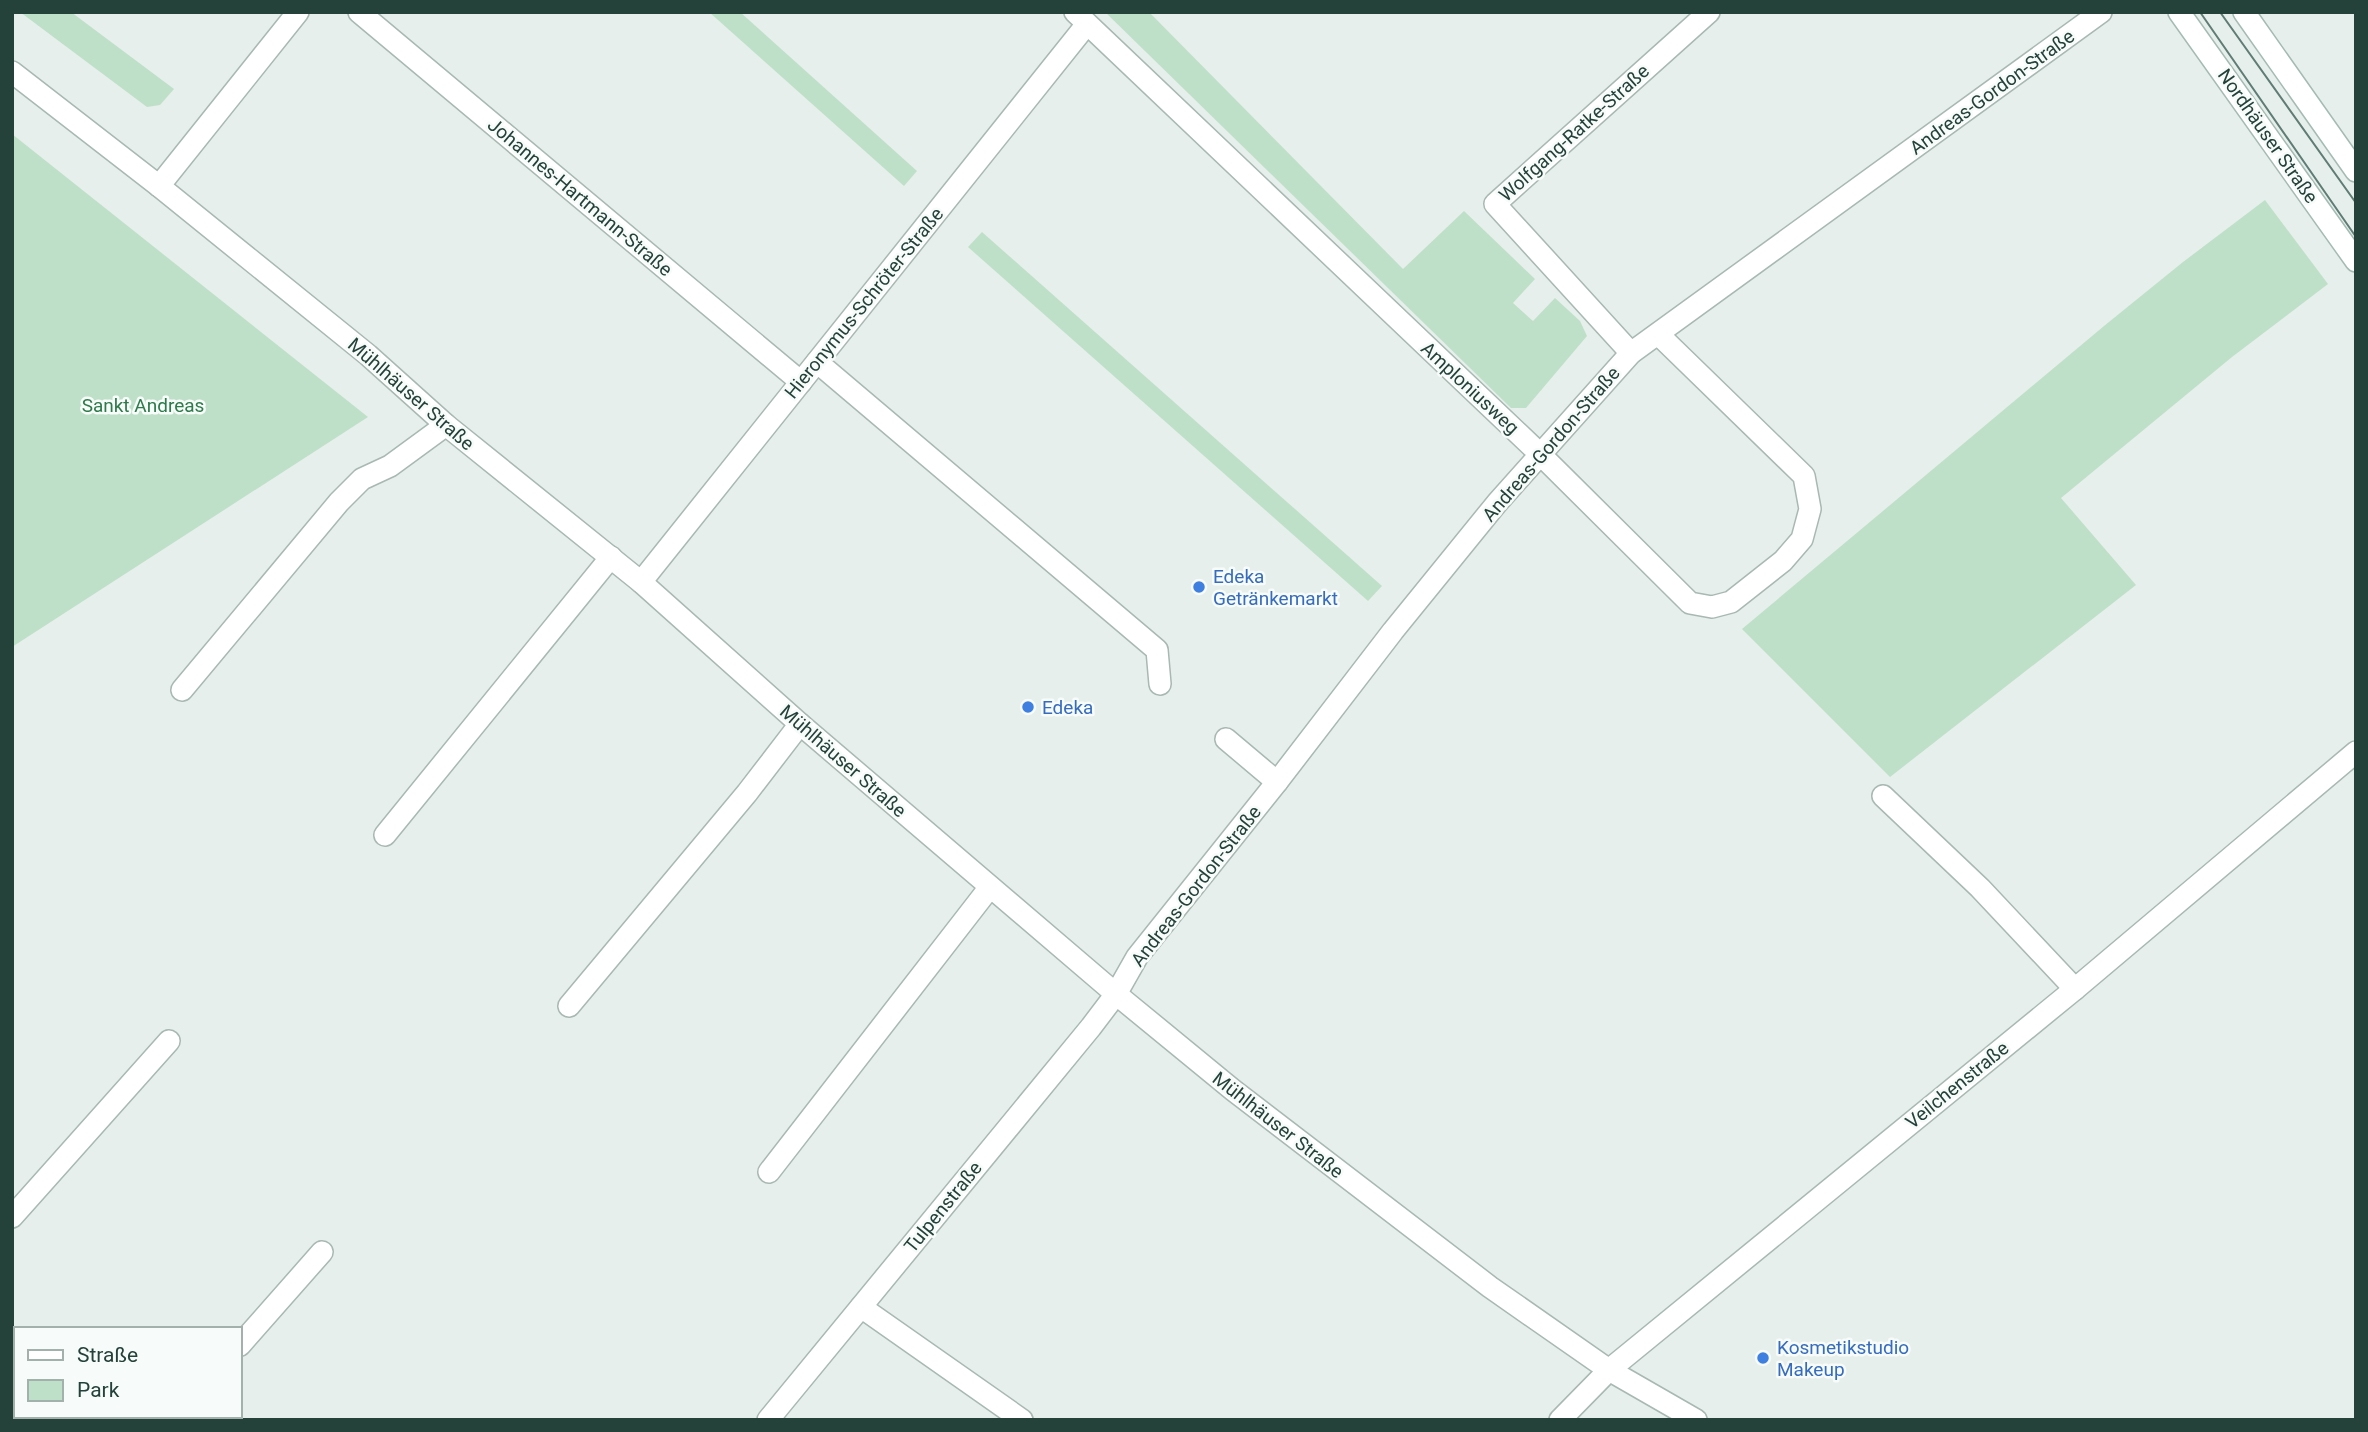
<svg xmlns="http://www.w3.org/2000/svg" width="2368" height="1432" viewBox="0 0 2368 1432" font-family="Roboto,sans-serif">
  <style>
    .green { fill: #bfe0c8 }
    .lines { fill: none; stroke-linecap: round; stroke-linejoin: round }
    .service-casing { stroke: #a8b8b2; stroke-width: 24 }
    .minor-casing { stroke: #a8b8b2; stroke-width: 24 }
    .tertiary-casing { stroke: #a8b8b2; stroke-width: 24 }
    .secondary-casing { stroke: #a4bbb3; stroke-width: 24 }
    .service { stroke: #fff; stroke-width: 21 }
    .minor { stroke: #fff; stroke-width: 21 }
    .tertiary { stroke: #fff; stroke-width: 21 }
    .secondary { stroke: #fff; stroke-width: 21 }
    .tram { stroke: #5f7d75; stroke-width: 2 }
    .shop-dot { fill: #3f7fe0; stroke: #f7fbf9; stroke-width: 2.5 }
    .labels { text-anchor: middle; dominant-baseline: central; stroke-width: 5; stroke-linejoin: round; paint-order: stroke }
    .street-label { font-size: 19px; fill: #24423a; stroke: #f7fbf9 }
    .park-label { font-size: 19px; fill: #2d7a4b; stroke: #f7fbf9 }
    .shop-label { font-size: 19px; fill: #366cbe; stroke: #f7fbf9; text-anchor: start }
  </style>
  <rect width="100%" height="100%" fill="#e6efeb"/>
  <g class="green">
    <path d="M20,12h51l103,77 -14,16 -13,2z"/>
    <path d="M709,12h31l177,159 -13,15z"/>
    <path d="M1105,12h44l254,257 61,-58 71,68 -22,24 20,18 22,-23 25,23 7,15 -61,72h-15z"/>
    <path d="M12,134l356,283 -356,230z"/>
    <path d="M2265,200l63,84 -96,73 -171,141 75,87 -246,192 -148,-148 362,-303 79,-64z"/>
    <path d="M982,232l400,354 -14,15 -400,-354z"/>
  </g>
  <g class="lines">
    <g class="service-casing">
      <g id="service">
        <path d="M817,362l340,288 3,34"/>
        <path d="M182,690l157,-188 23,-23 28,-13 56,-41"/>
        <path d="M1226,739l51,43"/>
        <path d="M1883,796l97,92 95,101"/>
        <path d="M385,835l226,-278"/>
        <path d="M569,1006l178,-213 53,-69"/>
        <path d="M769,1172l221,-285"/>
        <path d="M12,1217l157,-176"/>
        <path d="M861,1307l161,113"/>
        <path d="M240,1345l82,-93"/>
        <path d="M174,1420l3,-4"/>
      </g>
    </g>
    <g class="minor-casing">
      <g id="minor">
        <path d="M359,12l442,370"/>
        <path d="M1075,12l466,443 149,148 22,4 19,-5 52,-41 19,-22 8,-30 -6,-33 -146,-142"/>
        <path d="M1631,353l-136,-149 214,-192"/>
        <path d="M641,582l446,-558"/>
        <path d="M768,1420l323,-393 25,-33 21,-37 140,-175 116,-151 104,-128 134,-150 470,-341"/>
        <path d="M1560,1420l49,-50 466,-381 281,-237"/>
      </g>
    </g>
    <g class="tertiary-casing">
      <g id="tertiary">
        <path d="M12,72l147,114 209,169 78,70 195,157 159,142 316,270 117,96 257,197 119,83 87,50"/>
        <path d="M159,186l139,-174"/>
      </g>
    </g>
    <g class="secondary-casing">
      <g id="secondary">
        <path d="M2179,12l177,249"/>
        <path d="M2244,12l112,159"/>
      </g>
    </g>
    <use href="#service" class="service"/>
    <use href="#minor" class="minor"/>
    <use href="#tertiary" class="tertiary"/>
    <use href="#secondary" class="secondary"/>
    <g class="tram">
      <path d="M2200,12l156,225"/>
      <path d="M2220,12l136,191"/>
    </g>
  </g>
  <g class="shop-dot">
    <circle cx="1199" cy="587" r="7"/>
    <circle cx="1028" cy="707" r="7"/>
    <circle cx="1763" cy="1358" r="7"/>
  </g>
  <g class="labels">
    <g class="street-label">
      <text transform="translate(1992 92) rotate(-36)">Andreas-Gordon-Straße</text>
      <text transform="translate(1574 133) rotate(-42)">Wolfgang-Ratke-Straße</text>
      <text transform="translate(2268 136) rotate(55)">Nordhäuser Straße</text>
      <text transform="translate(580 197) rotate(40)">Johannes-Hartmann-Straße</text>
      <text transform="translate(864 303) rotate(-51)">Hieronymus-Schröter-Straße</text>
      <text transform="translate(1470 388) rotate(43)">Amploniusweg</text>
      <text transform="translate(411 394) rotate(41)">Mühlhäuser Straße</text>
      <text transform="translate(1551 444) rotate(-49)">Andreas-Gordon-Straße</text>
      <text transform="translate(843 761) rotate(41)">Mühlhäuser Straße</text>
      <text transform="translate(1196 886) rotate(-52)">Andreas-Gordon-Straße</text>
      <text transform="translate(1957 1085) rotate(-39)">Veilchenstraße</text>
      <text transform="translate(1278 1125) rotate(38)">Mühlhäuser Straße</text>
      <text transform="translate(943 1207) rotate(-51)">Tulpenstraße</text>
    </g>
    <g class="park-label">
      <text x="143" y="405">Sankt Andreas</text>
    </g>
    <g class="shop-label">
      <text x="1213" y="576">Edeka<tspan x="1213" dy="22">Getränkemarkt</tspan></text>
      <text x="1042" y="707">Edeka</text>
      <text x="1777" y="1347">Kosmetikstudio<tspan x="1777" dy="22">Makeup</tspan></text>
    </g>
  </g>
  <rect width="2368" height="1432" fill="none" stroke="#24423a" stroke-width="28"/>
  <rect x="14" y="1327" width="228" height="91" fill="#f7fbf9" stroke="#a3b1ad" stroke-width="2"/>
  <rect x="28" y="1350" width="35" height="10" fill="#ffffff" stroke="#a3b1ad" stroke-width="2"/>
  <text x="77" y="1362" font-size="21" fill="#24423a">Straße</text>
  <rect x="28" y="1380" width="35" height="21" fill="#bfe0c8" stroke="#a3b1ad" stroke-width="2"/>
  <text x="77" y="1397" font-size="21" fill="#24423a">Park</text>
</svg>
